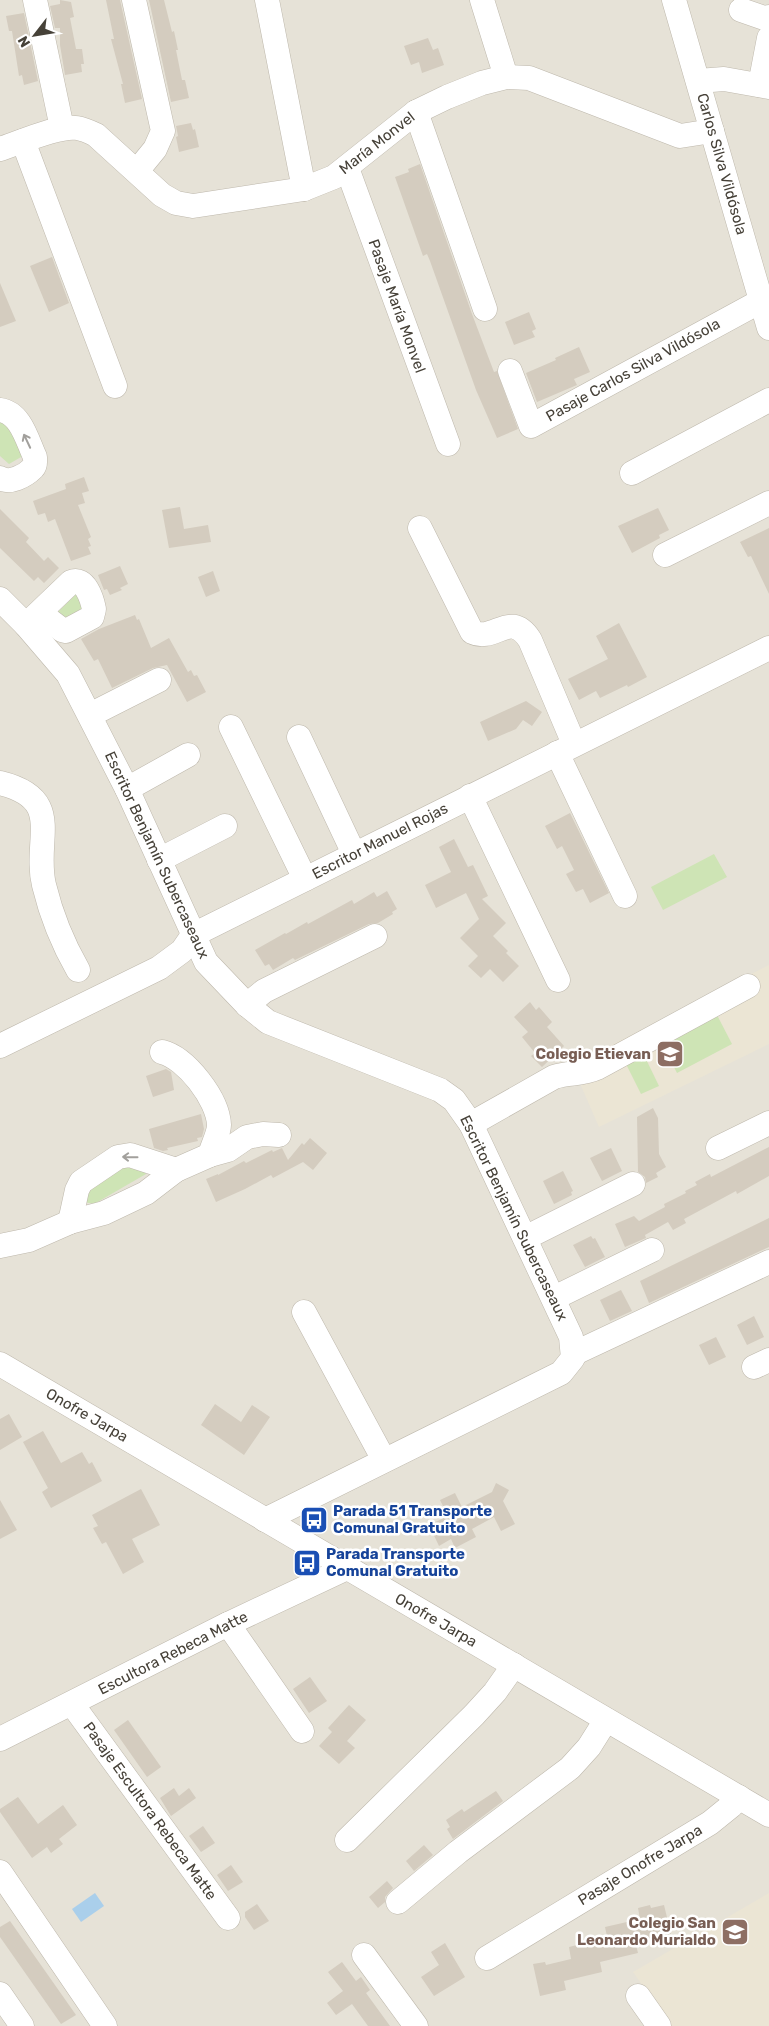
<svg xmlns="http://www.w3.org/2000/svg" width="769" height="2026" viewBox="0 0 769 2026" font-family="Rubik,sans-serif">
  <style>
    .residential { fill: #e6e2d7 }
    .education { fill: #ebe5d4 }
    .green { fill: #cee4b5 }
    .water { fill: #aacfeb }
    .building { fill: #d4ccbf }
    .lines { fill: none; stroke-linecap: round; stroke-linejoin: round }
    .minor-casing { stroke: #beb8ac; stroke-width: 25 }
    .minor { stroke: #fff; stroke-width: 24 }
    .oneway { stroke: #a2a09c }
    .labels { text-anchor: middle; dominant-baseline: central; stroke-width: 5; stroke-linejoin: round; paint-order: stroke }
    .street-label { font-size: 15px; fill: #464138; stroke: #fff }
    .education-label { font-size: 15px; font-weight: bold; fill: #785e54; stroke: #fff; text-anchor: end }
    .transit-label { font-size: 15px; font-weight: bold; fill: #164399; stroke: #fff; text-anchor: start }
  </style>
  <rect width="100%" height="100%" fill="#f3f0e9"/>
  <rect class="residential" x="0" y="0" width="769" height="2026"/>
  <g class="education">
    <path d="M769,965v79l-170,83 -27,-62z"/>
    <path d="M769,1893v133h-98l-38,-54z"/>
  </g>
  <g class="green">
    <path d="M13,414l15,39 -19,11 -9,-8v-37z"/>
    <path d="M77,593l8,17 -22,13 -7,-9z"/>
    <path d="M714,854l13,23 -64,33 -12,-23z"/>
    <path d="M717,1015l15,29 -55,29 -15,-29z"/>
    <path d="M644,1055l15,31 -18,8 -15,-30z"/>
    <path d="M138,1159l8,15 -52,30 -10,-2 3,-14z"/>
  </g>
  <path class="water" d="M95,1893l9,13 -23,16 -9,-13z"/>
  <g class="building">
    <path d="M60,0l11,2 3,15 -4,1 6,31h6l2,15h-3l1,8 -17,3 -5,-30v-17h-5l-5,-22 10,-2z"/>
    <path d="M106,0h14l22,99 -17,4 -4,-19h2l-12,-45h3z"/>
    <path d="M149,0h15l8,32 2,-1 4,19h-2l6,30h3l4,18 -18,4z"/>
    <path d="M24,13l14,68 -14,4 -2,-10 -3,1 -7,-45h-3l-3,-15z"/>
    <path d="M428,38l5,12 5,-2 6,17 -22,8 -3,-11 -8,3 -7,-19z"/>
    <path d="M191,123l2,7 2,-1 4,18 -20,5 -3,-15 2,-1 -2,-10z"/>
    <path d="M420,164l52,150 22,58 3,-1 21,58 -21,9 -21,-48 -46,-129 -3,-7 -4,2 -28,-79 14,-5 -1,-3z"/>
    <path d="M52,257l17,46 -20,9 -19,-46z"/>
    <path d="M0,283l16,38 -16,6z"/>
    <path d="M529,312l7,17 -4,2 3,6 -21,8 -9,-23z"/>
    <path d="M579,347l11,25 -16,7 3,6 -40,17 -11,-29 30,-13 -1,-2z"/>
    <path d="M84,477l5,14 -7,2 3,10 -7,2 13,32 -3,2 3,7 -3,1 3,7 -20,7 -16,-42 -7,3 -3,-9 -7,2 -5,-14 33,-12 -1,-5z"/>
    <path d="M180,507l4,22 24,-4 3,17 -42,6 -7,-38z"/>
    <path d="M658,508l11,22 -10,5 1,3 -28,15 -14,-27z"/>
    <path d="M0,509l29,29 -3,4 18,19 4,-4 11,11 -15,15 -6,-6 -4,4 -34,-33z"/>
    <path d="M769,528v66l-18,-38 -3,1 -8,-15z"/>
    <path d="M120,566l8,18 -8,4 2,2 -12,5 -3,-6 -3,1 -6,-15z"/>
    <path d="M213,571l7,20 -14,6 -8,-20z"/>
    <path d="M135,615l2,5 2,-1 12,29 18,-10 19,34 3,-2 3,6 3,-1 9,17 -19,10 -20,-37 -14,3 -41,20 -14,-29 -4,2 -13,-22 18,-10z"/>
    <path d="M619,623l28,54 -19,10 -1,-2 -27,13 -4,-7 -17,9 -11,-21 40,-20 -12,-23z"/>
    <path d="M526,701l16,11 -10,14 -9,-6 -7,9 -28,12 -8,-19z"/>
    <path d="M570,813l39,80 -19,10 -7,-14 -7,3 -10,-18 8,-4 -12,-24 -5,3 -12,-23z"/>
    <path d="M454,839l14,28 5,-2 15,31 -6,3 24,24 -13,13 15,15 -2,2 13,13 -16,16 -13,-13 -9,9 -13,-12 10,-10 -18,-18 19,-19 -13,-26 -30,15 -11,-23 26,-13 -12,-25z"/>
    <path d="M387,891l10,18 -5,3 1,2 -15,9 -9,1 -74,36 -2,-2 -20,12 -4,-6 -4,2 -10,-16 30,-17 1,1 21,-12 1,2 44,-24 2,4 20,-12 3,5z"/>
    <path d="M530,1002l6,8 3,-3 13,15 -5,5 17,19 -22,21 -11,-11 4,-3 -13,-16 6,-5 -14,-15z"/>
    <path d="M166,1069l5,3 3,18 -21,7 -7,-21z"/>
    <path d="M653,1108l5,10 1,36 7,13 -10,6 2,4 -12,6 -1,-6 -7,-5 -1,-55z"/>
    <path d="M201,1114l3,15 -2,8 -5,1 1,3 -31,7 1,2 -5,1 -9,-3 -5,-19z"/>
    <path d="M310,1138l17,15 -14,17 -10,-8 -30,16 -2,-3 -26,14 -29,13 -10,-23 12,-5v1l26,-14 2,2 26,-13 1,2 9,-4 6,12 14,-17 2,2z"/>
    <path d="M769,1147v29l-32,18 -1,-3 -52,28 2,4 -13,7 -5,-8 -23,13 1,3 -21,9 -10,-23 19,-8 5,5 26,-14 -1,-3 22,-11 -1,-2 12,-6 -2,-3 15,-8 1,3z"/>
    <path d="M611,1148l11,23 -20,10 -12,-23z"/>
    <path d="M563,1171l10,20 -2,1 1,3 -18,9 -11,-23z"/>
    <path d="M769,1218v29l-120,56 -9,-22z"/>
    <path d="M591,1236l2,3 2,-1 10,19 -20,10 -12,-22z"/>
    <path d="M621,1290l11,21 -22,10 -10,-21z"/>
    <path d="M754,1316l10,21 -17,8 -10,-20z"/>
    <path d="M716,1337l10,20 -17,8 -10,-20z"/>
    <path d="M215,1404l26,18 11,-17 18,12 -26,38 -43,-30z"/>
    <path d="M9,1414l13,23 -22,13v-31z"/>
    <path d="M43,1431l18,32 21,-11 7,12 3,-2 10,19 -51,27 -9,-16 6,-4 -25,-46z"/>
    <path d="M496,1483l13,7 -6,11 12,23 -14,7 -7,-14 -22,12 4,8 -21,11 -4,-9 -12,7 -10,-21 19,-9 -8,-16 15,-7 7,14 30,-15z"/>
    <path d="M141,1489l19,36 -28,14 12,23 -21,12 -17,-32 -4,2 -9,-16 5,-2 -6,-11z"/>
    <path d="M0,1500l17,30 -17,9z"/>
    <path d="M310,1677l17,24 -18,12 -16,-24z"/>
    <path d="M349,1705l17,15 -19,21 8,7 -16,16 -20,-18 13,-14 -4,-4z"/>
    <path d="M128,1720l33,47 -14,10 -33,-47z"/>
    <path d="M174,1788l5,8 10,-8 7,10 -25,18 -11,-18z"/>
    <path d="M496,1791l7,10 -50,38 -6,-10 3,-2 -4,-7 16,-11 2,3z"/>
    <path d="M18,1797l20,27 25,-19 14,20 -18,14 4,5 -12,9 -4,-6 -15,11 -32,-46v-3z"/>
    <path d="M203,1826l12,17 -14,9 -12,-16z"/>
    <path d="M424,1845l9,10 -19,16 -8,-10z"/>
    <path d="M231,1865l12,17 -15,9 -11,-16z"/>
    <path d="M387,1881l6,7 -8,9v5l-7,6 -9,-11z"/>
    <path d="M257,1904l12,17 -15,9 -9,-13v-5z"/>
    <path d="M650,1905l1,3 13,-3 7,29 -36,7 3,12 -38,9 2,10 -38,9 2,9 -26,6 -7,-32 12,-2 1,3 25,-6 -2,-12 12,-3 1,3 26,-6 -3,-14 35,-8 -2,-11z"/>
    <path d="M10,1921l66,94 -15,9 -61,-87v-10z"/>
    <path d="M445,1943l20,34 -31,19 -13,-19 18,-12 -8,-13z"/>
    <path d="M342,1962l14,19 5,-4 9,13 -4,3 24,33h-22l-16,-22 -16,11 -9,-12 16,-12 -15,-19z"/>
  </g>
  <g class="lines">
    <g class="minor-casing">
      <g id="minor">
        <path d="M35,0l27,128"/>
        <path d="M134,0l29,131 -8,18 -18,22"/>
        <path d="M267,0l37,189"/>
        <path d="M482,0l24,77"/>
        <path d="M674,0l95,328"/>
        <path d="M741,10l23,8 5,-1"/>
        <path d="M698,81l26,-2 45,8"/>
        <path d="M760,85l9,-47"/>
        <path d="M416,112l69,197"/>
        <path d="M23,141l92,245"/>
        <path d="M0,149c19,-6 58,-24 77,-21 7,1 13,4 19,7l66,60 14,8 17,3 111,-17 30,-12 82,-65 31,-15 35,-14 24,-6 23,1 151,58 32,-5"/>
        <path d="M347,168l101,276"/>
        <path d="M510,371l21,55 230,-125"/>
        <path d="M0,410c21,3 27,30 35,47 0,4 1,8 -2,11 -8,8 -23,16 -33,10"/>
        <path d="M632,473l137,-73"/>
        <path d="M420,528l52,104c23,11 38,-23 58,8l44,104"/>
        <path d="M665,555l104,-52"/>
        <path d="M0,599l26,26 42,49 59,115 79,173 41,43 21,17 172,68 14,10 17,24 100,213 2,21 -12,15 -296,147"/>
        <path d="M26,625l45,-43c14,-6 21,17 23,27l-2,8 -26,14 -4,-1 -22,-17"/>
        <path d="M90,715l69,-35"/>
        <path d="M231,727l74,152"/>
        <path d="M299,737l55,117"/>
        <path d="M557,753l68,143"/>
        <path d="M0,783c66,16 33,56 44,102 7,29 19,59 34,85"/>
        <path d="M127,789l61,-34"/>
        <path d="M470,796l88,184"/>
        <path d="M159,860l66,-34"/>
        <path d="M247,1005l17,-14 111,-55"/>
        <path d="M0,1046l159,-78 23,-17 11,-16 576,-287"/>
        <path d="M162,1052c24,6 56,47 57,73 0,9 -7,21 -9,30"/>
        <path d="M471,1124l83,-47c16,-5 28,-2 43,-9l151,-82"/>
        <path d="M718,1148l51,-25"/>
        <path d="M70,1222l7,-32 4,-8 37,-25 12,-2 46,15"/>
        <path d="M525,1238l108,-54"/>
        <path d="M0,1246l29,-6 41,-18 34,-9 42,-20 30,-23 34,-15 18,-5 19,-13 16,-3 16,1"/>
        <path d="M554,1298l98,-48"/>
        <path d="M304,1312l80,148"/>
        <path d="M573,1354l196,-92"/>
        <path d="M0,1364l769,451"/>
        <path d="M754,1367l15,-7"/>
        <path d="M228,1624l74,107"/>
        <path d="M72,1704l156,214"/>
        <path d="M0,1739l228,-115 119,-56"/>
        <path d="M347,1840l127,-125 21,-23 19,-27"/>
        <path d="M0,1872l105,154"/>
        <path d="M398,1902l60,-50 112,-84 19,-21 17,-27"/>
        <path d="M364,1955l52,71"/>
        <path d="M487,1958l223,-135 21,-17 8,-9"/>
        <path d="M0,1994l22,32"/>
        <path d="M638,1996l21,30"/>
      </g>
    </g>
    <use href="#minor" class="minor"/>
  </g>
  <defs><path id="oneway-shaft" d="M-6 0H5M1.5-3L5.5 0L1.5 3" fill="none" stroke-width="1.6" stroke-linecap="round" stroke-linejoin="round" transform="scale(1.25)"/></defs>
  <g class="oneway">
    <use href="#oneway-shaft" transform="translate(27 441) rotate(-115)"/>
    <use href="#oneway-shaft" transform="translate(130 1157) rotate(-179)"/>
  </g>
  <defs>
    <g id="school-square" transform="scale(1.4375)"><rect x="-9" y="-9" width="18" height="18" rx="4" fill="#8d6e63" stroke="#fff"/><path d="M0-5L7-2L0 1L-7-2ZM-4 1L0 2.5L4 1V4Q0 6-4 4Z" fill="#fff"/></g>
    <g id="bus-square" transform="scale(1.4375)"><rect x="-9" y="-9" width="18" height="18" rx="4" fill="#1a4fb4" stroke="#fff"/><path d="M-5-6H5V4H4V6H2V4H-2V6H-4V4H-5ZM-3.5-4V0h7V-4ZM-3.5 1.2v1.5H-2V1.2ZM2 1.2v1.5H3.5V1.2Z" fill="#fff"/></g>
  </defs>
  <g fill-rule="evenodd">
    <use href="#school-square" x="670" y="1054"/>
    <use href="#bus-square" x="314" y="1520"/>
    <use href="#bus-square" x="307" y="1563"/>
    <use href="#school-square" x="735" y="1932"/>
  </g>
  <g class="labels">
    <g class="street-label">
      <text transform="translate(377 143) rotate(-38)">María Monvel</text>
      <text transform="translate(722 164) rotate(74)">Carlos Silva Vildósola</text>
      <text transform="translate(397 306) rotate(70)">Pasaje María Monvel</text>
      <text transform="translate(633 370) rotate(-29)">Pasaje Carlos Silva Vildósola</text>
      <text transform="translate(380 841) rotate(-27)">Escritor Manuel Rojas</text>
      <text transform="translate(157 855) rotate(65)">Escritor Benjamín Subercaseaux</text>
      <text transform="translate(514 1218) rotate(64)">Escritor Benjamín Subercaseaux</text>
      <text transform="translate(87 1415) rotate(30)">Onofre Jarpa</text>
      <text transform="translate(436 1620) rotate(30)">Onofre Jarpa</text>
      <text transform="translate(173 1653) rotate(-27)">Escultora Rebeca Matte</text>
      <text transform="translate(150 1811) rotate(54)">Pasaje Escultora Rebeca Matte</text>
      <text transform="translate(640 1865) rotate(-31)">Pasaje Onofre Jarpa</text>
    </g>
    <g class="education-label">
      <text x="651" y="1054">Colegio Etievan</text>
      <text x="716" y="1923">Colegio San<tspan x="716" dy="17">Leonardo Murialdo</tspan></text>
    </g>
    <g class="transit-label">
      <text x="333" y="1511">Parada 51 Transporte<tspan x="333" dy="17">Comunal Gratuito</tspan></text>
      <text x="326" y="1554">Parada Transporte<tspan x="326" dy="17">Comunal Gratuito</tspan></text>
    </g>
  </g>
  <g transform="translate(35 35) rotate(239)" stroke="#ffffff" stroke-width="4" paint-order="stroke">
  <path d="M0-4L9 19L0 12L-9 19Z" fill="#464138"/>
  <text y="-8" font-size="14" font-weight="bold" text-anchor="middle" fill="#464138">N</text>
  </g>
</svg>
